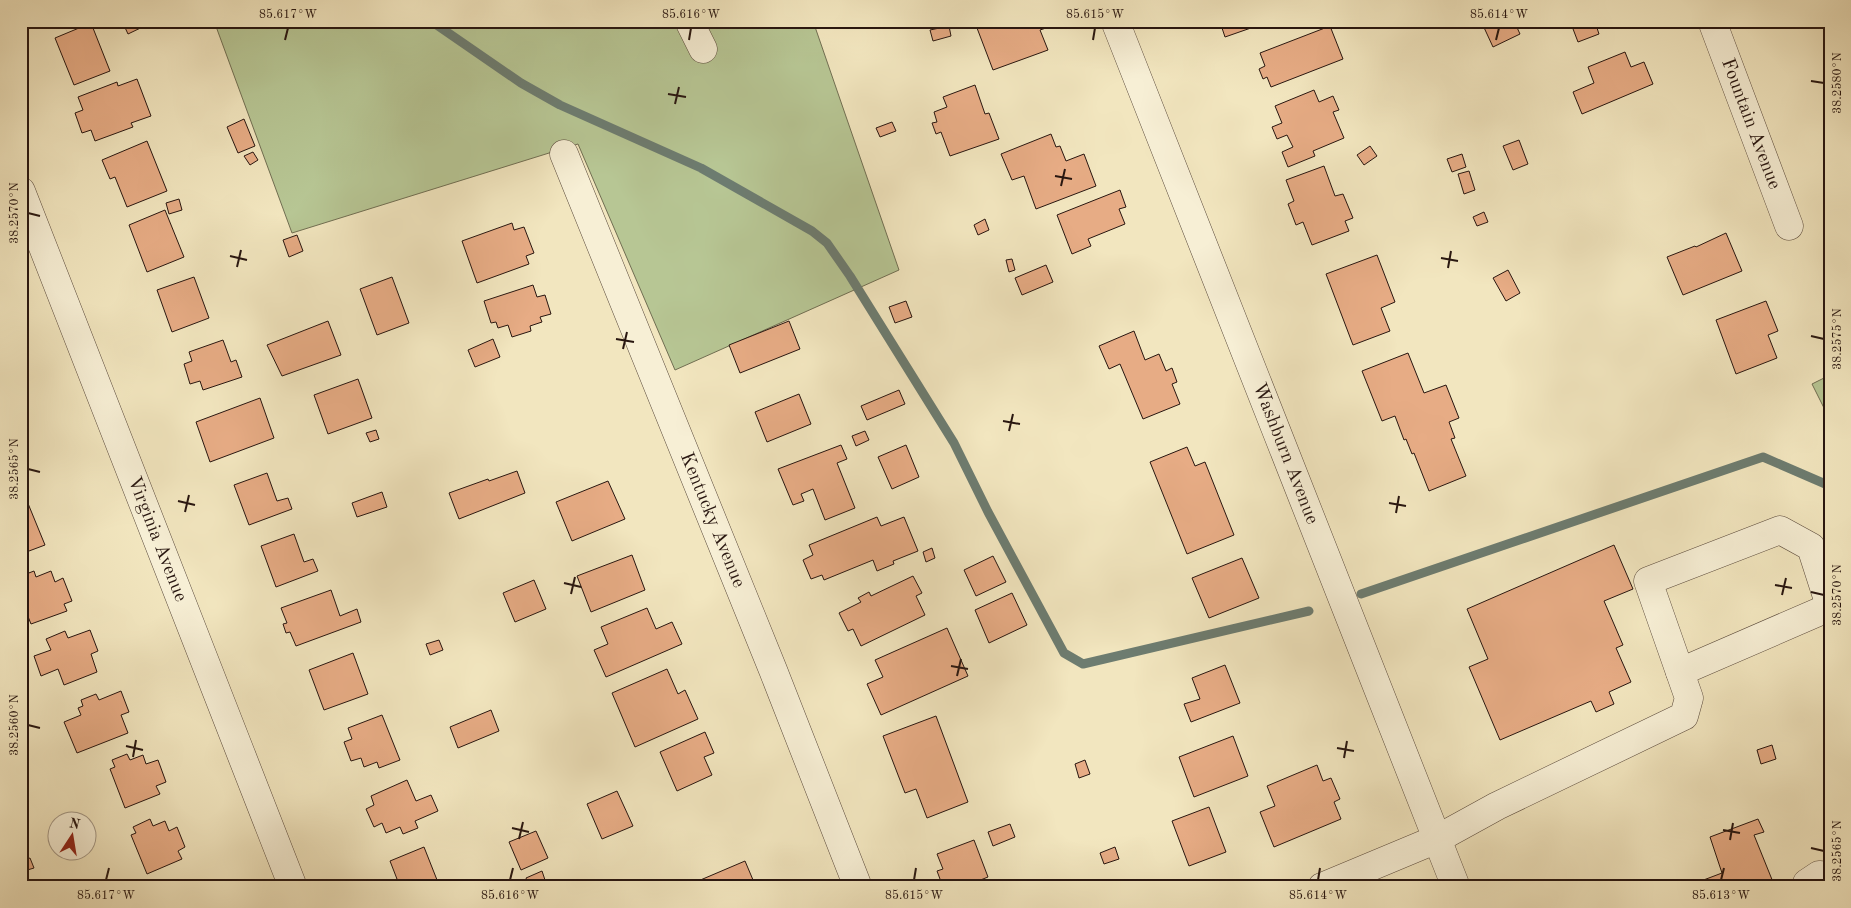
<svg xmlns="http://www.w3.org/2000/svg" width="1851" height="908" viewBox="0 0 1851 908" font-family="'Old Standard TT',serif">
  <style>
    .green { fill: #b7c694; stroke: #706e52 }
    .lines { fill: none; stroke-linecap: round; stroke-linejoin: round }
    .stream { stroke: #6d7c70; stroke-width: 9 }
    .building { fill: #e7ac85; stroke: #281610 }
    .minor-casing { stroke: #5a4a3c; stroke-width: 29 }
    .minor { stroke: #f7efd5; stroke-width: 28 }
    .ticks { fill: none; stroke: #281610; stroke-width: 2 }
    .labels { text-anchor: middle; dominant-baseline: central; stroke-width: 5; stroke-linejoin: round; paint-order: stroke }
    .street-label { font-size: 19px; fill: #281610; stroke: #f7efd5 }
    .neatline { fill: none; stroke: #281610; stroke-width: 2 }
    .ticks-label { font-size: 12px; text-anchor: middle; fill: #281610 }
  </style>
  <rect width="100%" height="100%" fill="#f2e6bf"/>
  <filter id="stains"><feTurbulence type="fractalNoise" baseFrequency=".004" numOctaves="4"/><feColorMatrix values="0 0 0 0 .2 0 0 0 0 .09 0 0 0 0 .02 0 0 0 .5 -.17"/></filter>
  <radialGradient id="worn" r=".72"><stop offset=".6" stop-color="#630" stop-opacity="0"/><stop offset="1" stop-color="#630" stop-opacity=".3"/></radialGradient>
  <g class="green">
    <path d="M214,21h599l86,249 -224,100 -97,-226 -286,89z"/>
    <path d="M1830,375v45l-18,-36z"/>
  </g>
  <g class="lines">
    <g class="stream">
      <path d="M431,21l90,62 39,22 141,63 111,63 15,12 23,33 104,167 34,69 76,141 19,11 226,-53"/>
      <path d="M1361,594l402,-137 67,29"/>
    </g>
  </g>
  <g class="building">
    <path d="M122,21h33l-27,13z"/>
    <path d="M995,21h48l3,7 -6,2 8,20 -55,20 -16,-42z"/>
    <path d="M1213,21h58l-46,16 -4,-12 -6,1z"/>
    <path d="M1481,21h33l6,13 -27,13z"/>
    <path d="M1570,21h44l-17,7 2,6 -21,8z"/>
    <path d="M91,23l19,48 -36,14 -19,-47z"/>
    <path d="M949,26l2,10 -18,5 -3,-11z"/>
    <path d="M1330,26l13,33 -72,28 -4,-10 -4,2 -4,-10 6,-3 -5,-13z"/>
    <path d="M1625,52l6,15 13,-5 9,22 -71,30 -9,-22 21,-9 -6,-16z"/>
    <path d="M137,79l14,37 -20,7 2,4 -38,14 -4,-11 -9,3 -7,-20 8,-3 -5,-13 39,-15 1,4z"/>
    <path d="M975,85l10,29 4,-1 10,26 -49,17 -9,-24 -5,2 -4,-11 5,-1 -3,-10 13,-5 -4,-10z"/>
    <path d="M1314,90l5,12 14,-6 6,14 -6,2 11,26 -31,13 2,5 -27,11 -6,-15 11,-5 -6,-12 -10,4 -5,-12 10,-4 -7,-17z"/>
    <path d="M244,119l11,27 -17,7 -11,-26z"/>
    <path d="M892,122l4,9 -16,6 -4,-9z"/>
    <path d="M1051,134l5,13 4,-1 6,15 18,-7 12,32 -60,23 -12,-33 -12,4 -11,-26z"/>
    <path d="M1519,140l9,24 -15,6 -10,-24z"/>
    <path d="M147,141l20,50 -40,16 -12,-30 -5,2 -8,-19z"/>
    <path d="M1370,146l7,10 -13,9 -7,-10z"/>
    <path d="M253,152l5,8 -8,5 -6,-9z"/>
    <path d="M1462,154l4,13 -14,5 -5,-13z"/>
    <path d="M1324,166l11,30 8,-2 10,24 -8,3 4,10 -37,14 -9,-23 -7,3 -8,-21 6,-3 -8,-21z"/>
    <path d="M1469,171l6,19 -11,4 -6,-20z"/>
    <path d="M1120,190l6,17 -7,2 6,15 -37,15 3,7 -19,8 -15,-39z"/>
    <path d="M179,199l3,11 -13,4 -3,-11z"/>
    <path d="M165,210l19,47 -37,15 -18,-47z"/>
    <path d="M1484,212l4,10 -11,4 -4,-9z"/>
    <path d="M985,219l4,11 -11,5 -4,-10z"/>
    <path d="M512,223l2,7 10,-3 10,26 -8,3 3,8 -52,19 -15,-42z"/>
    <path d="M1726,233l16,38 -59,24 -16,-38 28,-11 1,1z"/>
    <path d="M297,235l6,16 -14,6 -6,-17z"/>
    <path d="M1377,255l18,47 -14,6 9,23 -37,14 -27,-71z"/>
    <path d="M1012,259l3,11 -6,2 -3,-12z"/>
    <path d="M1046,265l7,17 -31,13 -7,-17z"/>
    <path d="M1508,270l12,23 -14,8 -13,-23z"/>
    <path d="M194,277l15,41 -37,14 -15,-42z"/>
    <path d="M392,277l17,46 -32,12 -17,-46z"/>
    <path d="M533,285l4,12 8,-2 6,19 -11,3 2,5 -12,4 1,5 -19,6 -4,-12 -10,3 -2,-6 -5,1 -7,-22z"/>
    <path d="M906,301l6,16 -17,6 -6,-16z"/>
    <path d="M1766,301l12,30 -10,4 9,23 -41,16 -20,-54z"/>
    <path d="M328,321l13,34 -59,21 -15,-31z"/>
    <path d="M789,321l11,28 -60,24 -11,-28z"/>
    <path d="M1134,331l11,29 14,-6 7,17 6,-3 5,14 -5,2 8,20 -37,15 -23,-55 -11,5 -10,-23z"/>
    <path d="M493,339l7,18 -25,10 -7,-17z"/>
    <path d="M223,340l8,22 5,-2 6,17 -39,13 -3,-9 -10,3 -6,-20 8,-3 -3,-9z"/>
    <path d="M1408,353l16,40 22,-8 13,33 -10,4 6,16 -4,1 15,37 -37,15 -15,-38 -2,1 -6,-15 -2,1 -9,-24 -13,5 -20,-50z"/>
    <path d="M358,379l14,39 -44,16 -14,-39z"/>
    <path d="M899,390l6,14 -38,16 -6,-14z"/>
    <path d="M799,394l12,30 -44,18 -12,-30z"/>
    <path d="M260,398l14,40 -64,24 -14,-40z"/>
    <path d="M376,430l3,9 -9,3 -4,-9z"/>
    <path d="M865,431l4,9 -13,6 -4,-10z"/>
    <path d="M841,445l6,14 -10,4 18,45 -30,12 -12,-31 -12,5 3,7 -11,4 -15,-36z"/>
    <path d="M906,445l13,32 -27,12 -14,-32z"/>
    <path d="M1187,447l8,19 10,-4 29,73 -47,19 -37,-92z"/>
    <path d="M517,471l8,22 -66,26 -10,-26 39,-14 1,2z"/>
    <path d="M267,473l10,28 11,-3 4,11 -43,16 -15,-40z"/>
    <path d="M608,481l17,38 -53,22 -16,-39z"/>
    <path d="M382,492l5,15 -30,10 -5,-14z"/>
    <path d="M27,501l18,44 -24,9v-51z"/>
    <path d="M877,517l4,9 23,-9 14,34 -25,10 1,3 -17,7 -4,-11 -49,20 -2,-5 -11,4 -8,-19 10,-5 -4,-10z"/>
    <path d="M294,534l10,28 9,-3 5,12 -42,16 -15,-41z"/>
    <path d="M1614,545l19,44 -29,12 19,44 -7,3 15,34 -22,10 5,12 -18,8 -5,-11 -91,39 -31,-73 19,-8 -21,-50z"/>
    <path d="M932,548l3,10 -9,4 -3,-10z"/>
    <path d="M632,555l13,35 -54,22 -14,-36z"/>
    <path d="M993,556l13,26 -30,14 -12,-26z"/>
    <path d="M1242,558l17,40 -50,20 -17,-40z"/>
    <path d="M34,571l2,6 15,-6 4,11 8,-4 9,23 -8,3 3,7 -36,13 -10,-25v-23z"/>
    <path d="M913,576l9,17 -6,3 9,19 -64,31 -8,-17 -5,2 -9,-18 22,-11 -3,-4 11,-6 2,4z"/>
    <path d="M534,580l12,29 -31,13 -12,-29z"/>
    <path d="M331,590l9,26 17,-7 4,13 -65,24 -6,-14 -4,1 -3,-9 4,-1 -6,-15z"/>
    <path d="M1012,593l15,32 -38,18 -14,-33z"/>
    <path d="M647,608l9,21 16,-7 10,22 -76,33 -12,-27 14,-6 -7,-17z"/>
    <path d="M947,628l21,48 -87,39 -14,-31 16,-7 -8,-17z"/>
    <path d="M90,630l8,21 -7,3 6,18 -33,13 -6,-16 -17,7 -7,-20 17,-6 -5,-11 19,-8 3,7z"/>
    <path d="M439,640l4,10 -13,5 -4,-11z"/>
    <path d="M353,653l15,41 -44,16 -15,-40z"/>
    <path d="M1225,665l15,38 -49,19 -7,-18 16,-5 -8,-21z"/>
    <path d="M667,669l11,25 7,-4 13,29 -63,28 -23,-54z"/>
    <path d="M121,691l8,21 -8,3 7,18 -51,20 -13,-31 17,-7 -3,-7 5,-2 -2,-6 15,-6 3,6z"/>
    <path d="M491,710l8,21 -41,17 -8,-21z"/>
    <path d="M382,715l18,45 -21,8 -2,-6 -13,5 -3,-9 -10,3 -7,-19 8,-3 -4,-11z"/>
    <path d="M936,716l32,86 -41,16 -11,-29 -11,4 -22,-57z"/>
    <path d="M705,732l9,21 -10,4 8,18 -35,16 -17,-39z"/>
    <path d="M1233,736l15,40 -54,21 -15,-40z"/>
    <path d="M1772,745l4,14 -15,5 -4,-14z"/>
    <path d="M127,754l3,6 13,-5 3,9 12,-4 8,22 -10,4 4,8 -35,14 -15,-39 5,-2 -3,-7z"/>
    <path d="M1085,760l5,14 -11,4 -4,-14z"/>
    <path d="M1317,765l6,16 8,-3 9,21 -6,3 7,17 -67,28 -14,-35 15,-6 -8,-20z"/>
    <path d="M407,780l9,21 15,-6 7,16 -23,10 3,7 -15,6 -3,-7 -14,6 -4,-10 -8,4 -8,-18 8,-4 -3,-9z"/>
    <path d="M617,791l16,35 -31,13 -15,-35z"/>
    <path d="M21,807l5,10 -5,2z"/>
    <path d="M1209,807l17,45 -37,14 -17,-45z"/>
    <path d="M150,819l3,7 12,-5 4,10 8,-4 8,20 -7,4 4,8 -35,15 -16,-39 5,-2 -3,-6z"/>
    <path d="M1758,819l6,13 -10,3 21,52h-90l37,-14 -12,-36z"/>
    <path d="M1010,824l5,13 -22,9 -5,-14z"/>
    <path d="M536,831l12,27 -27,12 -12,-28z"/>
    <path d="M974,840l14,37 -25,10h-20l-6,-16 6,-2 -6,-15z"/>
    <path d="M424,847l15,38 -3,2h-43l-2,-5 6,-3 -7,-18z"/>
    <path d="M1115,847l4,12 -15,5 -4,-11z"/>
    <path d="M30,858l4,10 -10,3 -3,-10z"/>
    <path d="M745,861l11,26h-72z"/>
    <path d="M542,871l4,12 -10,4h-7l-3,-9z"/>
  </g>
  <g class="lines">
    <g class="minor-casing">
      <g id="minor">
        <path d="M689,21l14,28"/>
        <path id="s1" d="M1115,21l341,866"/>
        <path id="s2" d="M1712,21l77,205"/>
        <path id="s3" d="M564,154l209,516 85,217"/>
        <path id="s4" d="M21,191l272,696"/>
        <path d="M1680,672l150,-65"/>
        <path d="M1322,887l115,-48 60,-33 187,-90 5,-18 -41,-117 132,-51 31,17 19,59"/>
        <path d="M1806,887l1,-4 12,-8 11,1"/>
      </g>
    </g>
    <use href="#minor" class="minor"/>
  </g>
  <path class="ticks" d="M285,40l3,-12M689,40l2,-12M1093,40l2,-12M1496,40l3,-12M1811,81l13,2M668,94l18,3M675,104l4,-17M1055,176l17,3M1061,186l4,-17M28,213l12,3M230,256l17,4M1441,258l17,3M237,267l4,-17M1448,268l3,-17M1811,336l13,3M616,339l18,3M623,349l4,-17M1003,421l17,3M1009,431l4,-17M28,469l12,3M178,501l17,4M1389,503l17,3M185,512l4,-17M1396,513l3,-17M564,583l17,4M1775,585l17,3M1811,592l13,3M571,594l4,-17M1782,595l4,-17M951,666l17,3M957,676l4,-17M28,725l12,3M126,746l17,4M1337,748l17,3M133,757l3,-17M1344,758l3,-17M512,828l17,4M1723,830l17,3M519,839l4,-17M1730,840l3,-17M1811,848l13,3M106,880l3,-12M510,880l3,-12M914,880l2,-12M1318,880l2,-12M1721,880l3,-12"/>
  <g class="labels">
    <g class="street-label">
      <text stroke="none"><textPath href="#s2" startOffset="110">Fountain Avenue</textPath></text>
      <text stroke="none"><textPath href="#s1" startOffset="465">Washburn Avenue</textPath></text>
      <text stroke="none"><textPath href="#s3" startOffset="395">Kentucky Avenue</textPath></text>
      <text stroke="none"><textPath href="#s4" startOffset="374">Virginia Avenue</textPath></text>
    </g>
  </g>
  <rect width="1851" height="908" fill="none" stroke="#f2e6bf" stroke-width="55"/>
  <g transform="translate(72 836) rotate(12)"><circle r="24" fill="#f7efd5" stroke="#a49886"/>
  <path d="M0-4L9 19L0 12L-9 19Z" fill="#8f2418"/>
  <text y="-8" font-size="14" font-weight="bold" text-anchor="middle" fill="#281610">N</text>
  </g>
  <rect x="28" y="28" width="1796" height="852" class="neatline"/>
  <g class="ticks-label">
    <text x="288" y="18">85.617°W</text>
    <text x="691" y="18">85.616°W</text>
    <text x="1095" y="18">85.615°W</text>
    <text x="1499" y="18">85.614°W</text>
    <text transform="translate(1837 83) rotate(-90)" y="4">38.2580°N</text>
    <text transform="translate(14 213) rotate(-90)" y="4">38.2570°N</text>
    <text transform="translate(1837 339) rotate(-90)" y="4">38.2575°N</text>
    <text transform="translate(14 469) rotate(-90)" y="4">38.2565°N</text>
    <text transform="translate(1837 595) rotate(-90)" y="4">38.2570°N</text>
    <text transform="translate(14 725) rotate(-90)" y="4">38.2560°N</text>
    <text transform="translate(1837 851) rotate(-90)" y="4">38.2565°N</text>
    <text x="106" y="899">85.617°W</text>
    <text x="510" y="899">85.616°W</text>
    <text x="914" y="899">85.615°W</text>
    <text x="1318" y="899">85.614°W</text>
    <text x="1721" y="899">85.613°W</text>
  </g>
  <rect width="100%" height="100%" filter="url(#stains)"/>
  <rect width="100%" height="100%" fill="url(#worn)"/>
</svg>
